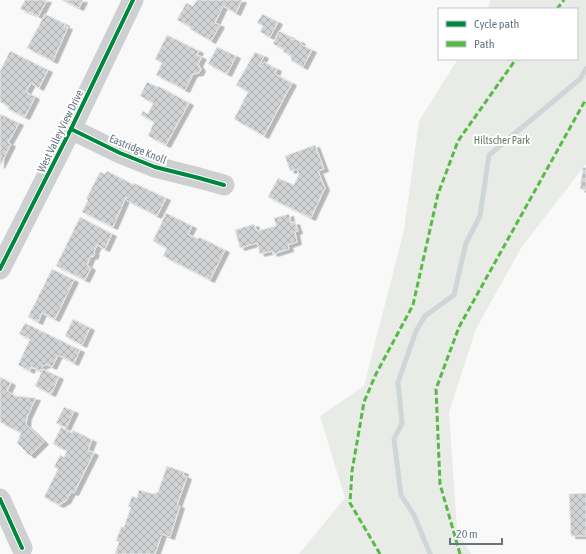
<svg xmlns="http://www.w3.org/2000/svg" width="586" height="554" viewBox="0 0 586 554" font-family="'Asap Condensed',sans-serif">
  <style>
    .park { fill: #e8ebe6 }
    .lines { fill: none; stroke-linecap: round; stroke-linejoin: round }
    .stream { stroke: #ced6d9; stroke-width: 5 }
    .building { fill: url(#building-cross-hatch); stroke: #e8e8e8; filter: url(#shadow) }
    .minor { stroke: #cecfd0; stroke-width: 21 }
    .quiet { stroke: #58b947; stroke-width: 3; stroke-dasharray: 6 3; stroke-linecap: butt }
    .cycleway-casing { stroke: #fff; stroke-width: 6 }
    .cycleway { stroke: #00873e; stroke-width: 4 }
    .labels { text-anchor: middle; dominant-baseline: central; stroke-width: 4; stroke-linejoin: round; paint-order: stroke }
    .street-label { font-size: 11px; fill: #657683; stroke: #fff }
    .park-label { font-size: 11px; fill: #687a64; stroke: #fff }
  </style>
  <defs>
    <pattern id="building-cross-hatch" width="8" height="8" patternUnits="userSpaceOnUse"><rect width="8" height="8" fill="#d0d2d3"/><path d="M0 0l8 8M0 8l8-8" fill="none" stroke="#acafb1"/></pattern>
    <filter id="shadow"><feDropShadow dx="4.5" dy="2.5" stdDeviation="0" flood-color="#0004"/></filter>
  </defs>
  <rect width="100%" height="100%" fill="#f9f9f9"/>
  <path class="park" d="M490,0h96v164l-65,84 -45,81 -27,83 8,118 14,24h-172l46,-56 -25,-82 44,-30 40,-156 15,-109 39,-62h119v-50h-89z"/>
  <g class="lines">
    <path class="stream" d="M430,554l-16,-39 -13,-20 -7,-56 8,-16 -4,-41 18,-51 9,-15 29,-21 12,-52 14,-27 9,-61 91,-76 6,-10"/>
  </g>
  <g class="building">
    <path d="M25,0h22l-9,17 -2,-2 -16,-6z"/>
    <path d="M62,0h21l-4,8z"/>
    <path d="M197,0h45l-6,13 -13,-7 -8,17 5,2 -9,16 -21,-12 1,-2 -14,-7 9,-17 7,3z"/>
    <path d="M45,14l20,10 -1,2 4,1 -15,34 -26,-13z"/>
    <path d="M262,14l16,8 -8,15 -10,-5 3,-6 -6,-3z"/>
    <path d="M279,31l12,6 -1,1 4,2 1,-1 6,3 -1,2 12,6 -9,17 -11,-6 -2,-6 -7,-3 1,-3 -11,-5z"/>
    <path d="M167,35l32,16 -2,4 5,2 -4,7 3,5 -2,4 -6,1 -8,16 -29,-15 6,-12 -7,-4z"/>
    <path d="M217,47l19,9 -9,18 -19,-10z"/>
    <path d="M10,51l38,19 -9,18 -8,-5 -5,9 9,5 -10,20 -17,-8 1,-3 -9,-4v-31z"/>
    <path d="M255,52l9,4 -5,10 2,1 3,-5 13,7 -2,5 17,9 -28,53 -30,-17 14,-27 -12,-7z"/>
    <path d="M147,82l11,5v-1l31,17 -23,42 -18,-9 6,-14 -13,-7 2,-4 5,3 5,-11 -13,-7z"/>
    <path d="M0,114l19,9 -11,20 3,1 -11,22z"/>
    <path d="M315,145l9,24 -6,2 7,17 -14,30 -43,-21 10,-19 16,7 5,-11 -2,-5 -7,2 -5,-15z"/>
    <path d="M583,167l3,1v22l-6,-1z"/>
    <path d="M107,171l27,14v-2l32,15 -9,18 -31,-16v-3l-13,30 -31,-15 6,-12 -2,-1 14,-27 5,2z"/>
    <path d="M166,213l26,13 -4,8 10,5 1,-2 26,13 -15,30 -47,-24 4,-8 -14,-7z"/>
    <path d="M289,214l2,9 4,-1 3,9 -3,1 2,10 -9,3 1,4 -16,5 -1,-3 -12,3 -3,-11 -17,5 -5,-18 19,-6 3,7 19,-5 -2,-8z"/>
    <path d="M80,217l32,17 -7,15 -8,-4 -3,7 1,1 -2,4 -2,-1 -4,9 4,3 -6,12 -29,-14z"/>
    <path d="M52,269l22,11 -19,39 -13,-6 -4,9 -10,-5z"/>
    <path d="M73,319l17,9 -8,17 -17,-9z"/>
    <path d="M25,323l55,27 -6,13 -16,-8 -6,12 -6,-3 -1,2 -2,-1 -3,6 -9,-4 -1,4 -12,-6 12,-26 -11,-5z"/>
    <path d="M43,369l16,8 -8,17 -16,-8z"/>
    <path d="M0,377l11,6 -4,8 8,5 21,2 -9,19 -1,8 18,17 -14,14 -13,-13 4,-10 -21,-11z"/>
    <path d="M64,407l10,4 -8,17 -10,-5z"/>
    <path d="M61,427l11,6 1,-3 19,10 -4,10 6,3 -20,40 -3,-1 -5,9 -7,4 -15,-8 14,-28 -4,-2 6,-12 4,2 3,-6 -14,-7z"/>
    <path d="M167,466l17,6 -1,3 4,2 -10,28 3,1 -10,31 -8,-3 -7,20h-40l4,-12 -3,-1 5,-14h3l7,-20h-3l4,-11 5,2 2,-8 15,4 4,-2z"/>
    <path d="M586,493v43h-15l-2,-42z"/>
  </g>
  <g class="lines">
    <g class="minor">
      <path d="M71,129l49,24 35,14 44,11 25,7"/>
      <path d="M0,269l71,-140 62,-129"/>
      <path d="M0,499l22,49"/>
    </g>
    <g class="quiet">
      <path d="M557,9l7,-9"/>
      <path d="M380,554l-30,-51 2,-32 12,-69 12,-28 37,-69 25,-111 20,-53 58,-82"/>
      <path d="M460,554l-20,-70 -4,-95 23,-62 127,-228"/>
    </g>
    <g class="cycleway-casing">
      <g id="cycleway">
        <path d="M71,129l49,24 35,14 44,11 25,7"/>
        <path d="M0,269l71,-140 62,-129"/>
        <path d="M0,499l22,49"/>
      </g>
    </g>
    <use href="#cycleway" class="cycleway"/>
  </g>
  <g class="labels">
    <g class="street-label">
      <text transform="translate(60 131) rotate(-64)">West Valley View Drive</text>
      <text transform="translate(138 149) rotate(22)">Eastridge Knoll</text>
    </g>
    <g class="park-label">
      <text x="502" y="140">Hiltscher Park</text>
    </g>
  </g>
  <rect x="438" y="8" width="140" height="52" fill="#ffffff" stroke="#c1c8cd"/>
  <rect x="446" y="21" width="20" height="6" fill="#00873e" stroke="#c1c8cd"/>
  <text x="474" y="28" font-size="12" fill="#657683">Cycle path</text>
  <rect x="446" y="41" width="20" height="6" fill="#58b947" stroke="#c1c8cd"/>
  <text x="474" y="48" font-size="12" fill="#657683">Path</text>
  <path d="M450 538v6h52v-6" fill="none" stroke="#657683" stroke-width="2"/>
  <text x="456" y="538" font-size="12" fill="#657683" stroke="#ffffff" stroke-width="3" paint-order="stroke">20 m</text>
</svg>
